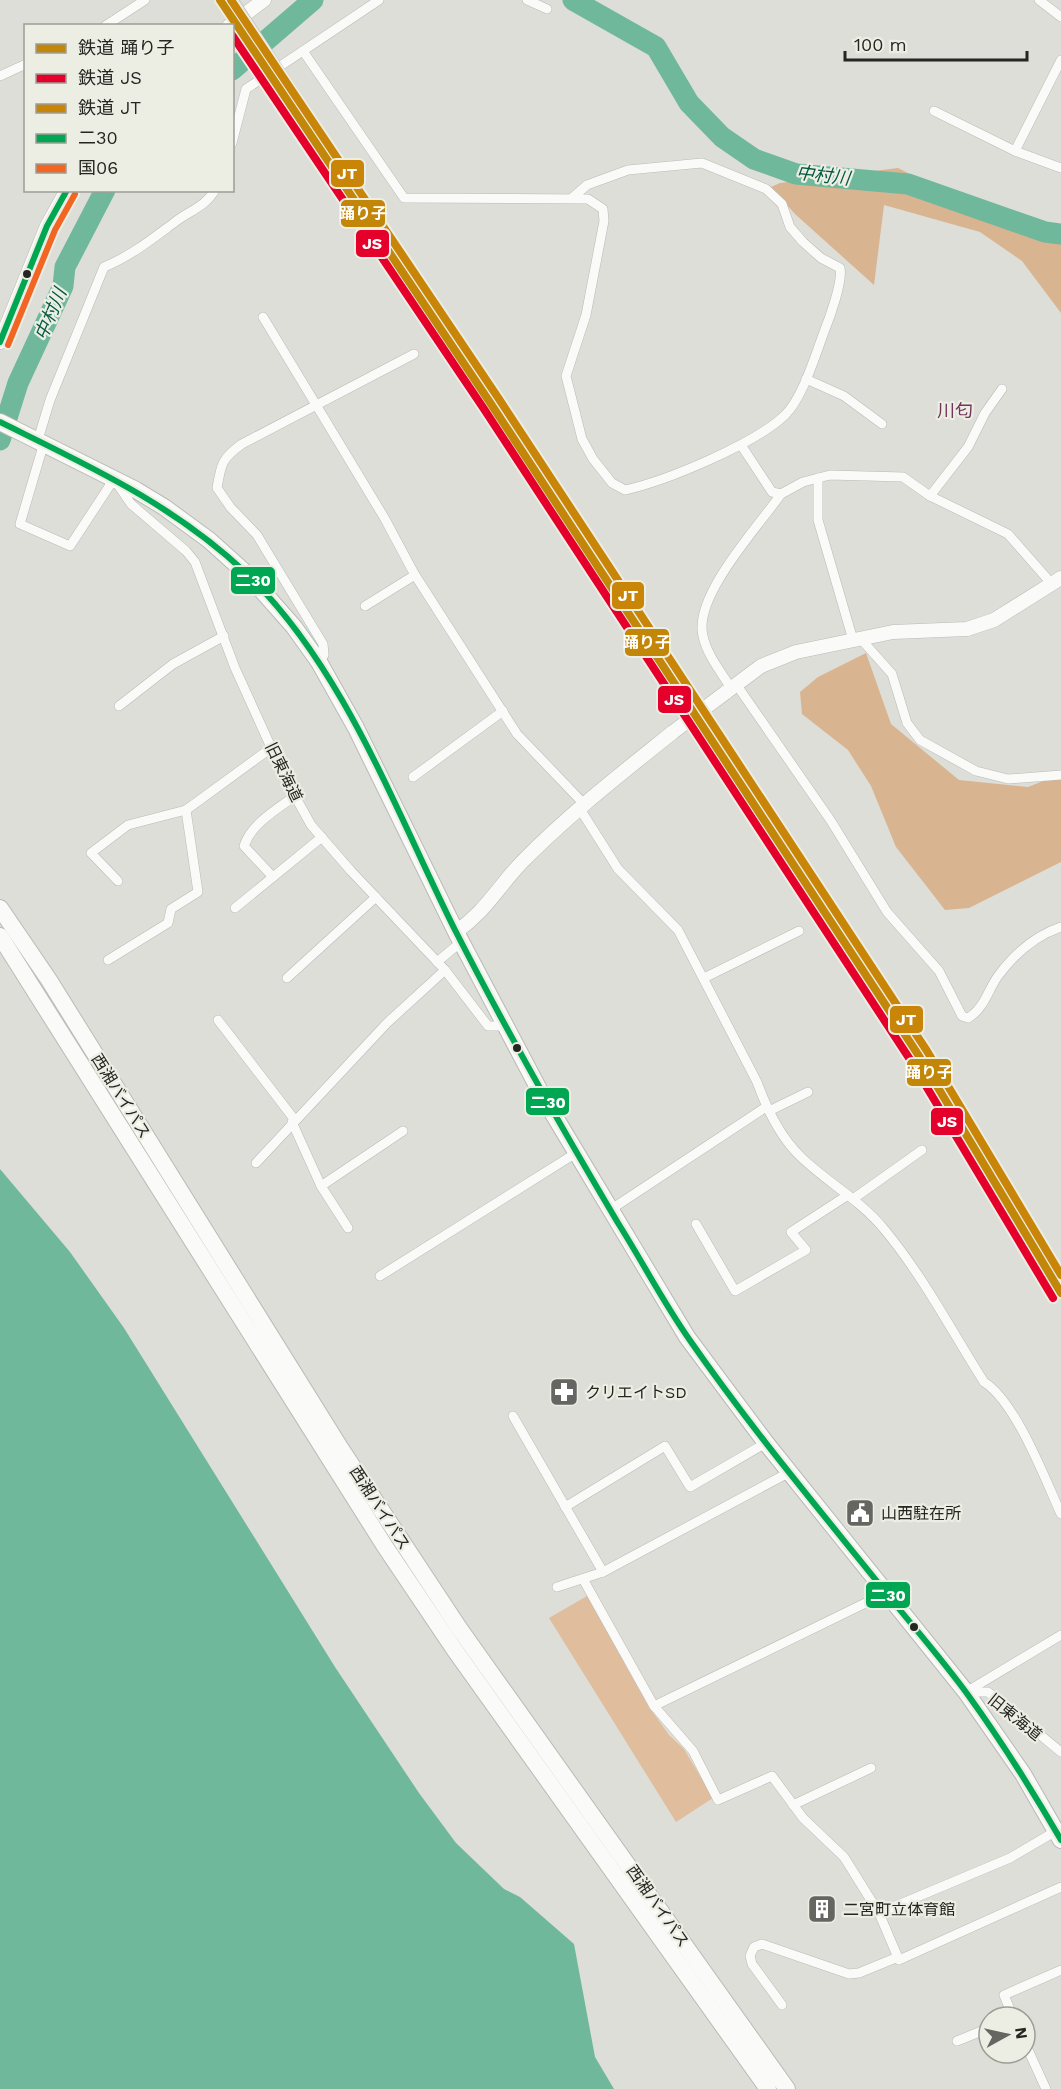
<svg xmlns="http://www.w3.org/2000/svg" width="1061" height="2089" viewBox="0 0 1061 2089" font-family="'Work Sans','Noto Sans JP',sans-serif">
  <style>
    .green { fill: #dfbd9d }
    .forest { fill: #d8b490 }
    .water { fill: #6fb89c }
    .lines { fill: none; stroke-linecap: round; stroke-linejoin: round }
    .river { stroke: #6fb89c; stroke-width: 21 }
    .street-casing { stroke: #babab6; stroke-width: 10 }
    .secondary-casing { stroke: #babab6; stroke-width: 15 }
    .highway-casing { stroke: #babab6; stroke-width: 18 }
    .street { stroke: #fafaf9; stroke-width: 9 }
    .secondary { stroke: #fafaf9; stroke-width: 14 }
    .highway { stroke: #fafaf9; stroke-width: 16 }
    .rail-casing { stroke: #c2c2c1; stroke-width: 6 }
    .rail { stroke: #eceee4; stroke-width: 4; stroke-dasharray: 11; stroke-linecap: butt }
    .secondary-bridge-casing { stroke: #babab6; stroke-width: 15; stroke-linecap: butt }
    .secondary-bridge { stroke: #fafaf9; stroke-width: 14 }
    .bus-1-casing { stroke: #eceee4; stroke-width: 10 }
    .bus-2-casing { stroke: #eceee4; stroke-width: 10 }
    .bus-1 { stroke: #00a651; stroke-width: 6 }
    .bus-2 { stroke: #f26522; stroke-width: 6 }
    .rail-1-casing { stroke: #eceee4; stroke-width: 12 }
    .rail-2-casing { stroke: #eceee4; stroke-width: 12 }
    .rail-3-casing { stroke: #eceee4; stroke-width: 12 }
    .rail-1 { stroke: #c28608; stroke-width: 8 }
    .rail-2 { stroke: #e4002b; stroke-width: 8 }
    .rail-3 { stroke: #c88508; stroke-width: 8 }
    .bus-dot { fill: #252521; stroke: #eceee4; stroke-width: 2 }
    .labels { text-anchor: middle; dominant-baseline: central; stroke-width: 4.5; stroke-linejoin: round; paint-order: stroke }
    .street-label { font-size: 16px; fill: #252521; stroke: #eceee4 }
    .poi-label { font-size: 16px; fill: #252521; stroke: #eceee4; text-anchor: start }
    .water-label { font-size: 18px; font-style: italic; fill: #045941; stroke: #eceee4 }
    .neighbourhood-label { font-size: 18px; fill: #71345c; stroke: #eceee4 }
    .line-badge { stroke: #eceee4; stroke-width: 2 }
    .badge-label { font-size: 16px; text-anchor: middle; font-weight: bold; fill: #fff }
  </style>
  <rect width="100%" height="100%" fill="#ddded8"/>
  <path class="green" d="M587,1596l62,111 20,28 15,14 29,49 -37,24 -127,-204z"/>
  <g class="forest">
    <path d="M898,168l142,71 21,4v70l-39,-52 -42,-29 -96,-27 -10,80 -79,-71 -24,-27 9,-4z"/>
    <path d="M866,653l25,71 68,56 69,7 33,-13v88l-92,46 -24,2 -49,-63 -25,-61 -23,-36 -46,-36 -2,-22 18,-15z"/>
  </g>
  <path class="water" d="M0,1169l70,83 54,76 211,339 84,126 37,50 48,46 16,8 54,47 21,113 19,32h-614z"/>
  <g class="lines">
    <g class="river">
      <path d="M573,0l83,47 33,56 33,34 32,22 42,15 112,10 137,48 16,2"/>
      <path d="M232,70l81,-70"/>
      <path d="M0,440l18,-57 45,-97 2,-19 40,-77"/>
    </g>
    <g class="street-casing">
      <g id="street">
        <path d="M527,0l20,9"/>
        <path d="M1039,0l22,17"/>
        <path d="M105,26l40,-26"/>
        <path d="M303,51l101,147 184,1 15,10 1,12 -18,94 -20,61 16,63 11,20 19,24 13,7c41,-9 130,-46 160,-75 18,-18 30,-59 39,-83 6,-15 19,-51 16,-64l-19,-10 -18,-16 -13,-15 -8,-23 -16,-15 -64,-26 -74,7 -41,15 -15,13"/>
        <path d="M0,76l26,-12"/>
        <path d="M934,111l81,40 46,17"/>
        <path d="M232,143l14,-54 133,-89"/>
        <path d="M1015,151l46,-91"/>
        <path d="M263,317l122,202 30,56 102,159 67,70"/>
        <path d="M806,379l38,17 38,28"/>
        <path d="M37,443l13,-43 54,-133c27,-11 48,-28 71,-45 14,-11 30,-15 40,-32"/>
        <path d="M741,445l31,47 9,2 22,-12 27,-7 73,2 27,19 78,38 43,49"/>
        <path d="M43,446l-23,78 50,22 44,-67 17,25 55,47 9,11 40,106 50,110 26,47 40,46 94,99 43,56h17"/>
        <path d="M818,478v42l35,120"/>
        <path d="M930,496l38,-49 17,-34 17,-24"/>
        <path d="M365,606l50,-31"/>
        <path d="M860,638l32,36 15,49 13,17 56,31 32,8 53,-4"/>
        <path d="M319,662l5,-7 -1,-11 -66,-109 -26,-27 -14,-20c4,-24 5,-30 25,-44l172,-90"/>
        <path d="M736,684l95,137 56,91 52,59 23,45 6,2c16,-9 20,-28 30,-42 17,-23 36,-40 63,-49"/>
        <path d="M731,688c-10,-16 -24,-33 -28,-52 -10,-40 56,-110 78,-142"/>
        <path d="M119,706l54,-42 51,-28"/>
        <path d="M413,777l90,-66"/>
        <path d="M580,809l38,60 60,61 79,152c9,25 24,56 44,75 26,25 59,43 83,72 39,47 67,101 100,153 32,20 61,97 77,132"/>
        <path d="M273,877l-29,-31c7,-22 33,-37 51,-50"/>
        <path d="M118,881l-27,-28 37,-28 58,-15 85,-62"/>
        <path d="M235,908l87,-71"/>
        <path d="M108,960l60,-37 3,-14 27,-17 -12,-82"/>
        <path d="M437,962l24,-20"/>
        <path d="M287,978l89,-81"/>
        <path d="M704,978l95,-47"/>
        <path d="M218,1020l76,99"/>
        <path d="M769,1111l39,-19"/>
        <path d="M292,1122l29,64 27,42"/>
        <path d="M256,1163l131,-140 58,-53"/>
        <path d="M321,1186l82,-55"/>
        <path d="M853,1199l69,-49"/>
        <path d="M610,1210l156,-103"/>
        <path d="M696,1224l39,67 71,-41 -15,-18 57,-37"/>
        <path d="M380,1276l196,-123"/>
        <path d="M513,1416l90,156"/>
        <path d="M565,1507l100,-61 25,41 76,-44"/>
        <path d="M583,1579l71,127 39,45 25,49 54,-24 31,42 41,39 35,56 20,47 162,-73"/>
        <path d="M557,1587l46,-15 187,-100"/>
        <path d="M966,1692h22l73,60"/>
        <path d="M966,1692l95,-57"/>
        <path d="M654,1706l232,-113"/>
        <path d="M793,1805l78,-37"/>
        <path d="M879,1913l131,-55 46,-27"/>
        <path d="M782,2005l-30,-41 -2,-8 4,-9 8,-3 87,30 10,-1 39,-16"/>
        <path d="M1013,2017l-9,-22 57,-25"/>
        <path d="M957,2041l32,-13"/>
        <path d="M1025,2043l21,46"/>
      </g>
    </g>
    <g class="secondary-casing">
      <g id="secondary">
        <path d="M229,26l35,-26"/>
        <path d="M0,342l47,-116 20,-36"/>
        <path d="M725,693l36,-27 35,-14 97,-20 74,-3 27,-9 67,-42"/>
        <path d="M456,932c31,-22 41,-44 66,-70 47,-48 100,-89 151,-130"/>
      </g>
    </g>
    <g class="highway-casing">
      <g id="highway">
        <path d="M0,422l136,68 28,17 45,33 40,36 45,51 25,35 37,66 100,204 87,165 144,240 79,106 200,249 57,82 38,66"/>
        <path d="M0,908l49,72 292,469 118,179 328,461"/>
        <path d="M0,936l384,609 70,104 314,440"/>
      </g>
    </g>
    <use href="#street" class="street"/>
    <use href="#secondary" class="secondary"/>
    <use href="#highway" class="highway"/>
    <g class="rail-casing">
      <path id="rail" d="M236,0l689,1051 136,226"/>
    </g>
    <use href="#rail" class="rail"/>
    <g class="secondary-bridge-casing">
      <path id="secondary-bridge" d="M673,732l52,-39"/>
    </g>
    <use href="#secondary-bridge" class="secondary-bridge"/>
    <g class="bus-1-casing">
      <g id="bus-1">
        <path d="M0,342l47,-116 20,-36"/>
        <path d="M0,422c89,44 173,82 246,151 98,94 149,237 209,357 51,100 106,197 163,293 24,38 45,79 71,116 65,94 140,182 211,271 23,28 47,56 68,85 34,47 64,95 93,145"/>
      </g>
    </g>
    <g class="bus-2-casing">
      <path id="bus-2" d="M8,345l47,-115 20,-36"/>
    </g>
    <use href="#bus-1" class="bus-1"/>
    <use href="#bus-2" class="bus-2"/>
    <g class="rail-1-casing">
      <path id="rail-1" d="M220,0l271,404 428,652 142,237"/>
    </g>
    <g class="rail-2-casing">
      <path id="rail-2" d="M232,35l252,374 427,652 142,237"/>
    </g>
    <g class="rail-3-casing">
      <path id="rail-3" d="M231,0l268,399 428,652 134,224"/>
    </g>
    <use href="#rail-1" class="rail-1"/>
    <use href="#rail-2" class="rail-2"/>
    <use href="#rail-3" class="rail-3"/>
  </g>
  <defs>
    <g id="pharmacy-square" transform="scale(1.5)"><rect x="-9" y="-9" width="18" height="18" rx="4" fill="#656661" stroke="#eceee4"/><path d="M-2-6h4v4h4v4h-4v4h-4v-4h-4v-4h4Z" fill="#fff"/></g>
    <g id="civic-square" transform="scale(1.5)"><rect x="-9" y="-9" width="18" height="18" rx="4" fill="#656661" stroke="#eceee4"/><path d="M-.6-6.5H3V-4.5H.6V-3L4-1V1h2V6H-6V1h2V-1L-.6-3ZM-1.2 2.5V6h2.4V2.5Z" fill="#fff"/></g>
    <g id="building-square" transform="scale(1.5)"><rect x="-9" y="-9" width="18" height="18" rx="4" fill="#656661" stroke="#eceee4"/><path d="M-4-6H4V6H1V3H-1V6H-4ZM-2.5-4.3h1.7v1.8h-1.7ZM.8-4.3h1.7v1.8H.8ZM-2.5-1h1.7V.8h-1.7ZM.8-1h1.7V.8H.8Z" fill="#fff"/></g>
  </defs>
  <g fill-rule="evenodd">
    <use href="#pharmacy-square" x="564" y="1392"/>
    <use href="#civic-square" x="860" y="1513"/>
    <use href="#building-square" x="822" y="1909"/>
  </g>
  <g class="bus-dot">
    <circle cx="27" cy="274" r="5"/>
    <circle cx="517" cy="1048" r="5"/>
    <circle cx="914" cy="1627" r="5"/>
  </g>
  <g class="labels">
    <g class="street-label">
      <text transform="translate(284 772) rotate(64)">旧東海道</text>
      <text transform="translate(121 1096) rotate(58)">西湘バイパス</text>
      <text transform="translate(380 1508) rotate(57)">西湘バイパス</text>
      <text transform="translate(1015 1717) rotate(39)">旧東海道</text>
      <text transform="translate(658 1906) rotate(55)">西湘バイパス</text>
    </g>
    <g class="poi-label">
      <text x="585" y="1392">クリエイトSD</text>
      <text x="881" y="1513">山西駐在所</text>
      <text x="843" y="1909">二宮町立体育館</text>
    </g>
    <g class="water-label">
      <text transform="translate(823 175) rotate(7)">中村川</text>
      <text transform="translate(50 314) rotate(-67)">中村川</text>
    </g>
    <g class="neighbourhood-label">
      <text x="955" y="410">川匂</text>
    </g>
  </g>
  <g class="line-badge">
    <rect x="330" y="159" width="35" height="29" rx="6" fill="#c88508"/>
    <rect x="340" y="199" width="46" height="29" rx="6" fill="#c28608"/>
    <rect x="355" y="229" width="35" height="29" rx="6" fill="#e4002b"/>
    <rect x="230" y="566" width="46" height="29" rx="6" fill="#00a651"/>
    <rect x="611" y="581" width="34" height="29" rx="6" fill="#c88508"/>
    <rect x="624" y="628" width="46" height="29" rx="6" fill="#c28608"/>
    <rect x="657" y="685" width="35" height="29" rx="6" fill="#e4002b"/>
    <rect x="889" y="1005" width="35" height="29" rx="6" fill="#c88508"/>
    <rect x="906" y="1058" width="46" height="29" rx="6" fill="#c28608"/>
    <rect x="525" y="1087" width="45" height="29" rx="6" fill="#00a651"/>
    <rect x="930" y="1107" width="34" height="29" rx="6" fill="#e4002b"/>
    <rect x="865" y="1581" width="46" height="28" rx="6" fill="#00a651"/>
  </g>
  <g class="badge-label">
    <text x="347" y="179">JT</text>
    <text x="363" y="219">踊り子</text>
    <text x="372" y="249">JS</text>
    <text x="253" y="586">二30</text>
    <text x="628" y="601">JT</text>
    <text x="647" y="648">踊り子</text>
    <text x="674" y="705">JS</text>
    <text x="906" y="1025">JT</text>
    <text x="929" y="1078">踊り子</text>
    <text x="548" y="1108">二30</text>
    <text x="947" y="1127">JS</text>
    <text x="888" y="1601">二30</text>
  </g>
  <rect x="24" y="24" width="210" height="168" fill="#eceee4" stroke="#9c9e96" stroke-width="1.5"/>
  <rect x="36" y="44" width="30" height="9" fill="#c28608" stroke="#9c9e96" stroke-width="1.5"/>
  <text x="78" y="54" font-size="18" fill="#252521">鉄道 踊り子</text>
  <rect x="36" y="74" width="30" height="9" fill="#e4002b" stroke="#9c9e96" stroke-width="1.5"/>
  <text x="78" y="84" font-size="18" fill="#252521">鉄道 JS</text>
  <rect x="36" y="104" width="30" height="9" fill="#c88508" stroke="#9c9e96" stroke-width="1.5"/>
  <text x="78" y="114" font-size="18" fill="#252521">鉄道 JT</text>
  <rect x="36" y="134" width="30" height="9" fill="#00a651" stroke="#9c9e96" stroke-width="1.5"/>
  <text x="78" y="144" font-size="18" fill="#252521">二30</text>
  <rect x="36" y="164" width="30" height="9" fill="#f26522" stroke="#9c9e96" stroke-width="1.5"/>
  <text x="78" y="174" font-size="18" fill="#252521">国06</text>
  <g transform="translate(1007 2035) rotate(82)"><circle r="28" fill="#eceee4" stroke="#9c9e96" stroke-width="1.5"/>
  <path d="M0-4.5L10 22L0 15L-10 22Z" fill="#656661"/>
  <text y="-9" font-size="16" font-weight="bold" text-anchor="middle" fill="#252521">N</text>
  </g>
  <path d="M845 51v9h182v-9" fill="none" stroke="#252521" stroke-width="3"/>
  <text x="854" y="51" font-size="18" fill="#252521" stroke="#eceee4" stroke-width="4.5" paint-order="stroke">100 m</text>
</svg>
